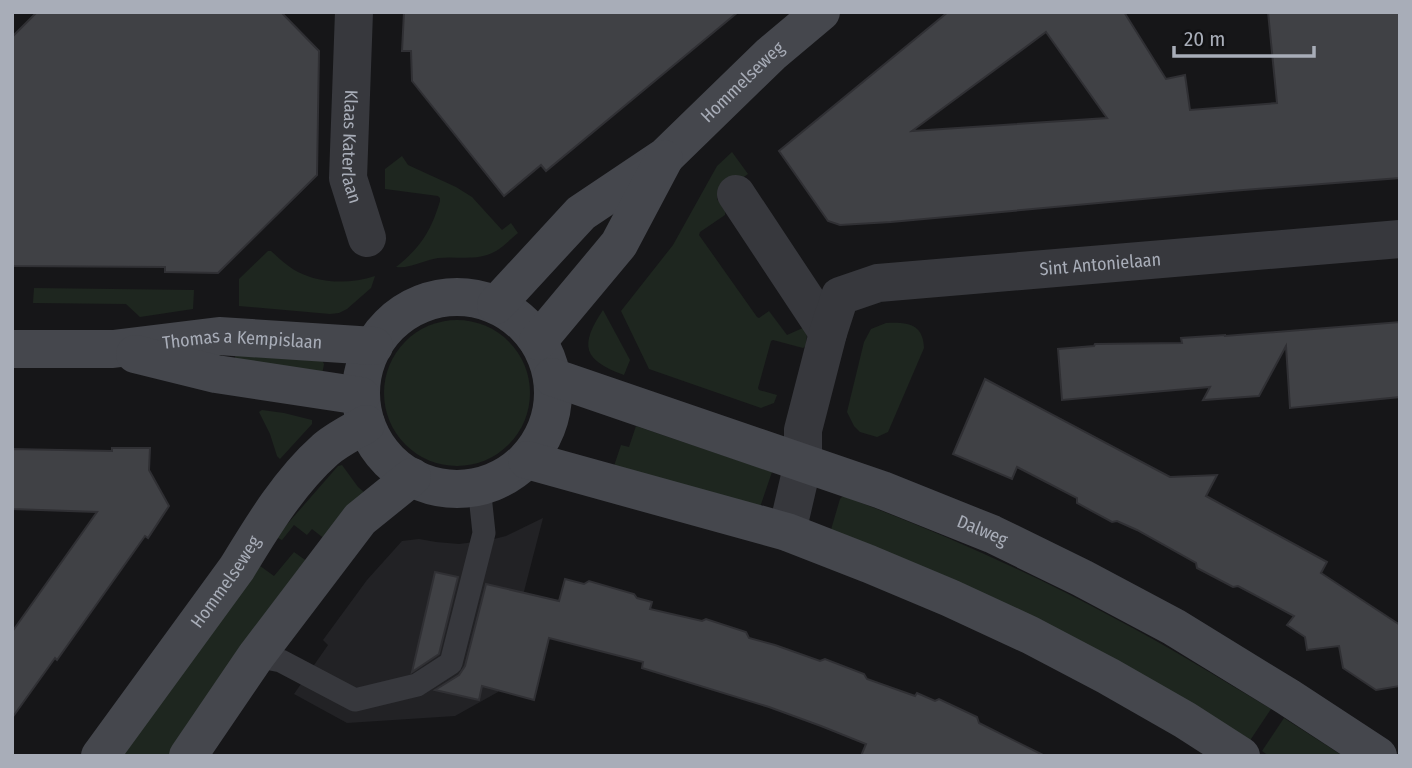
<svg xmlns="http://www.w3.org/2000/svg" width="1412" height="768" viewBox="0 0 1412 768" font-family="'Fira Sans Condensed',sans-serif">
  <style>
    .built { fill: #222225 }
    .green { fill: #1e261f }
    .building { fill: #404145; stroke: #303034; stroke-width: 2; fill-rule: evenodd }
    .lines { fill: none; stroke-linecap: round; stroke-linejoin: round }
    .lane { stroke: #37383d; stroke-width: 23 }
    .street { stroke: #37383d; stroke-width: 38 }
    .secondary { stroke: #45474d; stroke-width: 38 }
    .labels { text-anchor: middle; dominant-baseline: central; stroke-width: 6; stroke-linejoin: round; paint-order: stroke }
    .street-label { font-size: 18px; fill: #a8adb8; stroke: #111113 }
  </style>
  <rect width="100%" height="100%" fill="#161618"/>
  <path class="built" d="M543,518l-45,174 -43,24 -108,7 -53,-29 34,-49 -5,-5 44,-60 35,-39 17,-2 17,3 23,2 31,-4 16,-4z"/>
  <g class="green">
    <path d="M732,152l16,22 -31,22v3l8,12v4l-25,17 -1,3 58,82 2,1 10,-7 18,24 18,-8 2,7 -1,12 -3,2 -30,-8 -2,1 -13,47 1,2 18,5 -3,8 -13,5 -112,-39 -28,-58 52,-66 44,-79z"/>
    <path d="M402,156l6,9 48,22 16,10 30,33 9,-7 7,10c-10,8 -18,18 -31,22 -15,5 -33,1 -49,3 -14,2 -28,11 -42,9 25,-20 35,-36 44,-66v-3l-2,-2 -53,-7v-20z"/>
    <path d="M268,251h3c8,7 17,16 27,21 24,12 52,12 77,4l-4,12 -24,21 -8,4 -9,1 -91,-8v-27z"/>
    <path d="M34,288l160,2 -1,19 -53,8 -14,-13 -93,-1z"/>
    <path d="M603,310l27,50 -6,15c-41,-15 -45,-29 -21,-65z"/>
    <circle cx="457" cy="393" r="73"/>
    <path d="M886,323c20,-1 37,0 38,25l-36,84 -11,5 -17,-5 -6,-6 -7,-14 17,-70 7,-13z"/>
    <path d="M236,352l86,8 2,4 -2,11 -88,-12z"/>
    <path d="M262,410l22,3 28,7v4l-32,35 -3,-3 -7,-22 -11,-22z"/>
    <path d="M636,426l136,46 -13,38 -145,-44 7,-21 8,2z"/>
    <path d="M342,465l16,22 8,7 -40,46 -14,-11 -5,6 -13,-10 -12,15 -6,-3 62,-71z"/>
    <path d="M842,497h4c92,35 182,74 268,121 54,28 105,60 157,91l-22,33 -419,-209 10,-34z"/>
    <path d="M294,552l14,10 -140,194h-51l139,-193 18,13z"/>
    <path d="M1284,718l59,38h-74l-7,-5z"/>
  </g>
  <g class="building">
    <path d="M37,12h244l38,39 -2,124 -99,98 -53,-1v-5l-153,-1v-229z"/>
    <path d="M404,12h334l-192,159 -5,-6 -37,31 -92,-115 -1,-30h-9z"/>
    <path d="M948,12h176l42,67 19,-4 5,35 87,-7 -9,-91h132v166l-169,13 -340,31 -51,3 -12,-4 -49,-70zM1046,32l61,86 -195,13z"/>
    <path d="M1400,322v75l-110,11 -4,-62 -27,50 -56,4 7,-13 -148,13 -4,-51 36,-3 1,-2 87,-1 -1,-5 44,-3v1z"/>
    <path d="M985,379l185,98 47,-2 -11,21 121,66 -6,11 79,52v61l-24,4 -33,-22 -4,-22 -32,4 -2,-13 -18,-12 7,-9 -56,-30 -5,1 -36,-19 -1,-5 -59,-33 -20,-9 -5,1 -35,-19v-5l-60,-31 -5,12 -59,-25z"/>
    <path d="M112,448h38l-1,22 20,36 -21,32 -3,-2 -88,124 -2,-2 -43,60v-86l85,-120 -85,-3v-60l100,2z"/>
    <path d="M435,572l23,5 -19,77 -27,18z"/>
    <path d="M565,579l19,5 5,-3 45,13 3,4 15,4 -2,7 52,12 4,-2 40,13 3,6 26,7 45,16 5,-2 39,15 3,5 48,17 2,-3 18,8 4,-2 38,18 2,6 66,33h-184l5,-12 -45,-18 -52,-19 -127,-39 1,-6 -94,-24 -15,62 -52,-14 -3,14 -44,-10 24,-15 6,-9 21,-82 73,17z"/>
  </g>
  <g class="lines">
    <path class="lane" d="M256,656l25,5 74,39 62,-15 34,-22 33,-130 -5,-47"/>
    <g class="street">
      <path id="s1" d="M354,12l-6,166 19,60"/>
      <path d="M736,194l92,139"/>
      <path id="s2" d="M787,532l16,-69v-33l25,-97 12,-37 38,-13 522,-44"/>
    </g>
    <g class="secondary">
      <circle cx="457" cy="393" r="96"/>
      <path id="s3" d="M496,305l85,-92 85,-57 105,-102 50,-42"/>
      <path d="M538,341l81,-97 45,-85"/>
      <path id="s4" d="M12,349h101l106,-13 155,10"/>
      <path d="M135,354l81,20 145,22"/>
      <path id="s5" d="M552,377l330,113 110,44 90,44 92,49 114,70 90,59"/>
      <path d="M527,460l260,72 82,32 81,34 80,37 78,41 77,44 56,36"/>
      <path id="s6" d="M100,756l137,-188c25,-41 52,-86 88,-118 11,-10 28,-18 41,-26"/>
      <path d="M188,756l68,-100 104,-137 52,-42"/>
    </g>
  </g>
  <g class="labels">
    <g class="street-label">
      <text stroke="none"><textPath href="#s3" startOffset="334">Hommelseweg</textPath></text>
      <text stroke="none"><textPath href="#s1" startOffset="135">Klaas Katerlaan</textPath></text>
      <text stroke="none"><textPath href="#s2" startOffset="506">Sint Antonielaan</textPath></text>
      <text stroke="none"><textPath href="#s4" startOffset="231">Thomas a Kempislaan</textPath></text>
      <text stroke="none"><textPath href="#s5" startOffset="457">Dalweg</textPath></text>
      <text stroke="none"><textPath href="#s6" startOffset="215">Hommelseweg</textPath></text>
    </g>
  </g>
  <rect width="1412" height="768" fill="none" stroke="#a8adb8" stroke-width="28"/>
  <path d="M1174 46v10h140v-10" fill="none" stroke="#a8adb8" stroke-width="3.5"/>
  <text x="1184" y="46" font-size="21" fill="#a8adb8" stroke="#111113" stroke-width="5" paint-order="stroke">20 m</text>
</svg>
